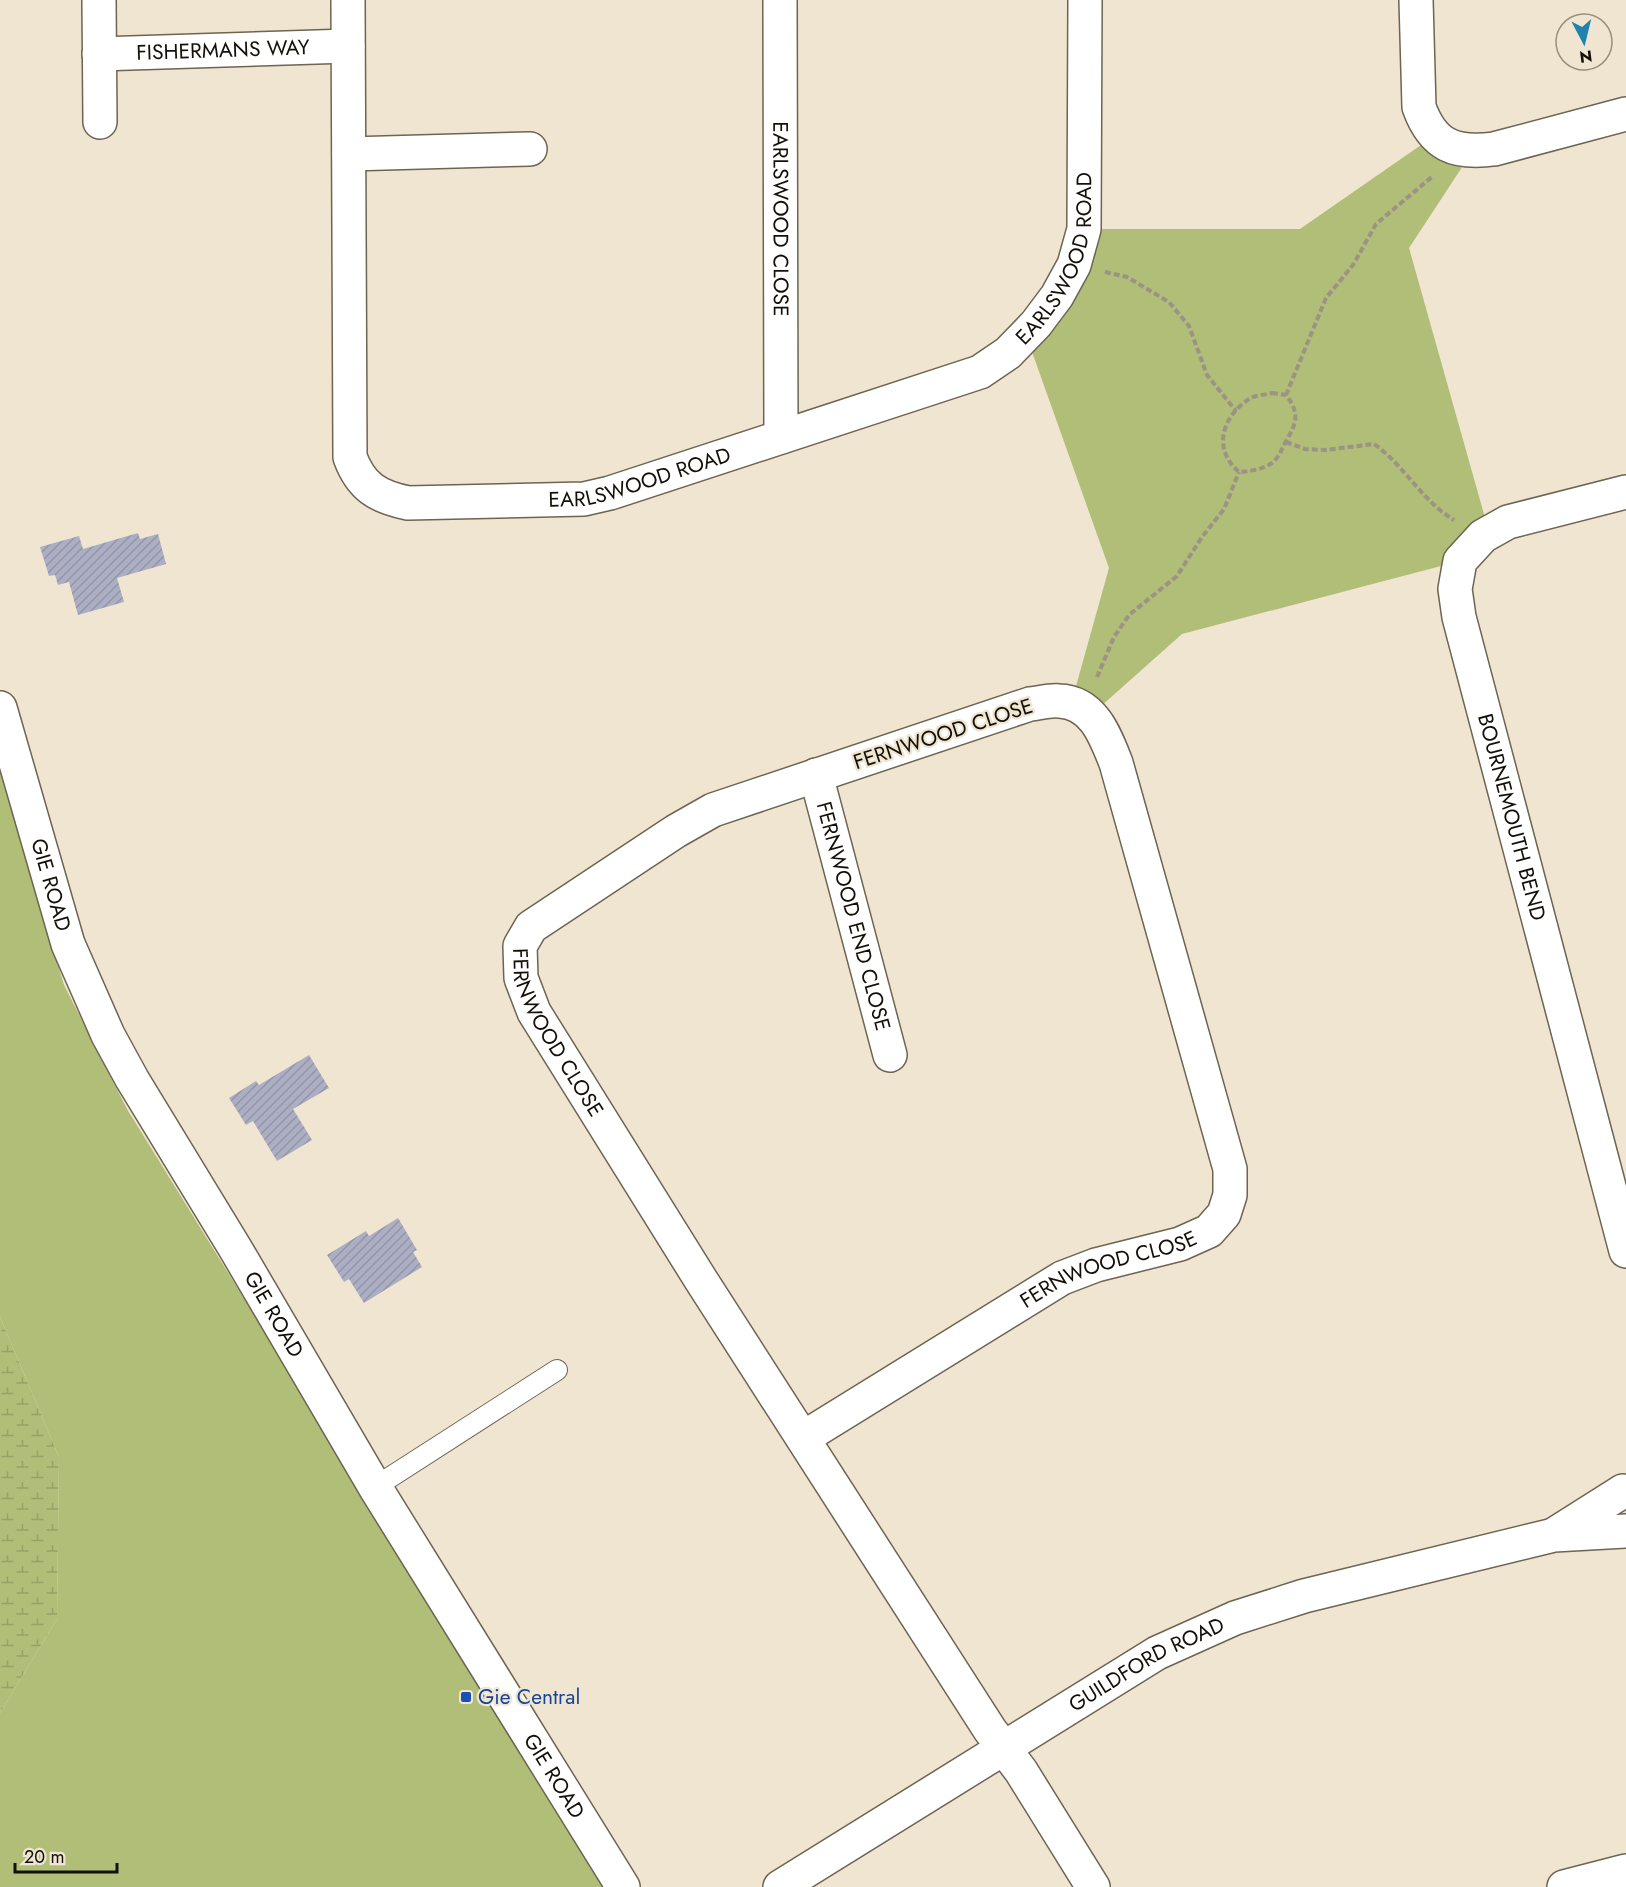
<svg xmlns="http://www.w3.org/2000/svg" width="1626" height="1887" viewBox="0 0 1626 1887" font-family="Jost,sans-serif">
  <style>
    .green { fill: #b0be78 }
    .wetland { fill: url(#wetland-marsh) }
    .building { fill: url(#building-hatch) }
    .lines { fill: none; stroke-linecap: round; stroke-linejoin: round }
    .lane-casing { stroke: #6d6452; stroke-width: 22 }
    .street-casing { stroke: #6d6452; stroke-width: 36 }
    .secondary-casing { stroke: #6d6452; stroke-width: 36 }
    .path { stroke: #9b9384; stroke-width: 4; stroke-dasharray: 6 3; stroke-linecap: butt }
    .lane { stroke: #fff; stroke-width: 20 }
    .street { stroke: #fff; stroke-width: 33 }
    .secondary { stroke: #fff; stroke-width: 33 }
    .transit-dot { fill: #1a4fb4; stroke: #efe5d0; stroke-width: 2 }
    .labels { text-anchor: middle; dominant-baseline: central; stroke-width: 4.5; stroke-linejoin: round; paint-order: stroke }
    .street-label { font-size: 21px; fill: #131009; stroke: #efe5d0 }
    .transit-label { font-size: 21px; fill: #164399; stroke: #efe5d0; text-anchor: start }
  </style>
  <defs>
    <pattern id="wetland-marsh" width="20" height="14" patternUnits="userSpaceOnUse" patternTransform="scale(1.5)"><rect width="20" height="14" fill="#b0be78"/><path d="M1 5h8M5 5V1M11 12h8M15 12V8" fill="none" stroke="#96a266"/></pattern>
    <pattern id="building-hatch" width="6" height="6" patternUnits="userSpaceOnUse" patternTransform="scale(1.5)"><rect width="6" height="6" fill="#acaec4"/><path d="M-1 1l2-2M0 6l6-6M5 7l2-2" fill="none" stroke="#9395a7"/></pattern>
  </defs>
  <rect width="100%" height="100%" fill="#efe5d0"/>
  <g class="green">
    <path d="M1434,136l38,16 -63,96 80,284 -29,29 -278,73 -91,81 -20,-11 38,-136 -83,-233 58,-106h216z"/>
    <path d="M0,772l64,213 63,124 480,778h-607v-174l57,-94 2,-162 -59,-140z"/>
  </g>
  <path class="wetland" d="M0,1317l59,140 -2,162 -57,94z"/>
  <g class="building">
    <path d="M138,533l2,6 18,-5 8,30 -49,14 7,24 -46,13 -9,-33 -11,3 -3,-10 -6,1 -9,-29 39,-11 4,13z"/>
    <path d="M309,1055l20,33 -36,21 19,31 -35,21 -24,-40 -7,4 -17,-27 27,-17 3,4z"/>
    <path d="M398,1218l19,32 -4,2 9,15 -58,36 -15,-24 -5,3 -17,-27 39,-24 3,5z"/>
  </g>
  <g class="lines">
    <g class="lane-casing">
      <path id="lane" d="M375,1487l182,-117"/>
    </g>
    <g class="street-casing">
      <g id="street">
        <path d="M99,0l1,122"/>
        <path id="s1" d="M348,0l2,457c11,30 28,40 58,46l176,-4 26,-6 370,-121 28,-19 28,-29 21,-28 17,-31 10,-36 1,-229"/>
        <path id="s2" d="M780,0l1,437"/>
        <path d="M1416,0l3,107c14,39 36,47 75,42l132,-35"/>
        <path id="s3" d="M99,54l249,-8"/>
        <path d="M349,154l181,-5"/>
        <path id="s4" d="M1626,492l-118,30 -25,14 -23,25 -5,28 4,28 167,634"/>
        <path id="s5" d="M816,775l74,280"/>
        <path id="s6" d="M803,1438l259,-160 34,-13 84,-21 29,-13 15,-17 6,-19v-26l-114,-406c-11,-28 -23,-61 -57,-62 -9,-1 -20,2 -29,3l-317,106 -37,21 -145,96 -11,19 1,32 13,34 167,268 289,450 31,41 72,116"/>
        <path d="M1555,1534l68,-43"/>
        <path id="s7" d="M780,1887l377,-234 78,-35 69,-22 250,-61 72,-4"/>
        <path d="M1564,1887l62,-16"/>
      </g>
    </g>
    <g class="secondary-casing">
      <g id="secondary">
        <path id="s8" d="M0,708l68,236 40,91 24,44 103,169 140,239 248,400"/>
      </g>
    </g>
    <g class="path">
      <path d="M1105,272l22,5 42,25 20,24 18,49 29,36"/>
      <path d="M1272,393l14,2c15,19 10,29 -1,48 -4,8 -6,14 -13,20 -10,7 -22,8 -33,9 -27,-23 -17,-55 10,-73 6,-4 16,-4 23,-6z"/>
      <path d="M1286,395l40,-97 27,-33 23,-41 57,-48"/>
      <path d="M1286,442l19,7 20,1 49,-6c30,21 48,57 80,76"/>
      <path d="M1097,677l17,-40 15,-22 48,-39 25,-39 22,-28 15,-37"/>
    </g>
    <use href="#lane" class="lane"/>
    <use href="#street" class="street"/>
    <use href="#secondary" class="secondary"/>
  </g>
  <rect class="transit-dot" x="460" y="1691" width="12" height="12" rx="3"/>
  <g class="labels">
    <g class="street-label">
      <text stroke="none"><textPath href="#s3" startOffset="124">FISHERMANS WAY</textPath></text>
      <text stroke="none"><textPath href="#s2" startOffset="219">EARLSWOOD CLOSE</textPath></text>
      <text stroke="none"><textPath href="#s1" startOffset="1272">EARLSWOOD ROAD</textPath></text>
      <text stroke="none"><textPath href="#s1" startOffset="770">EARLSWOOD ROAD</textPath></text>
      <text transform="translate(943 734) rotate(-18)">FERNWOOD CLOSE</text>
      <text stroke="none"><textPath href="#s4" startOffset="448">BOURNEMOUTH BEND</textPath></text>
      <text stroke="none"><textPath href="#s8" startOffset="184">GIE ROAD</textPath></text>
      <text stroke="none"><textPath href="#s5" startOffset="146">FERNWOOD END CLOSE</textPath></text>
      <text stroke="none"><textPath href="#s6" startOffset="1737">FERNWOOD CLOSE</textPath></text>
      <text stroke="none"><textPath href="#s6" startOffset="351">FERNWOOD CLOSE</textPath></text>
      <text stroke="none"><textPath href="#s8" startOffset="670">GIE ROAD</textPath></text>
      <text stroke="none"><textPath href="#s7" startOffset="429">GUILDFORD ROAD</textPath></text>
      <text stroke="none"><textPath href="#s8" startOffset="1210">GIE ROAD</textPath></text>
    </g>
    <g class="transit-label">
      <text x="478" y="1697">Gie Central</text>
    </g>
  </g>
  <g transform="translate(1584 42) rotate(173)"><circle r="28" fill="#efe5d0" stroke="#979080" stroke-width="1.5"/>
  <path d="M0-4.5L10 22L0 15L-10 22Z" fill="#1f83ad"/>
  <text y="-9" font-size="16" font-weight="bold" text-anchor="middle" fill="#131009">N</text>
  </g>
  <path d="M15 1863v9h102v-9" fill="none" stroke="#131009" stroke-width="3"/>
  <text x="24" y="1863" font-size="18" fill="#131009" stroke="#efe5d0" stroke-width="4.5" paint-order="stroke">20 m</text>
</svg>
